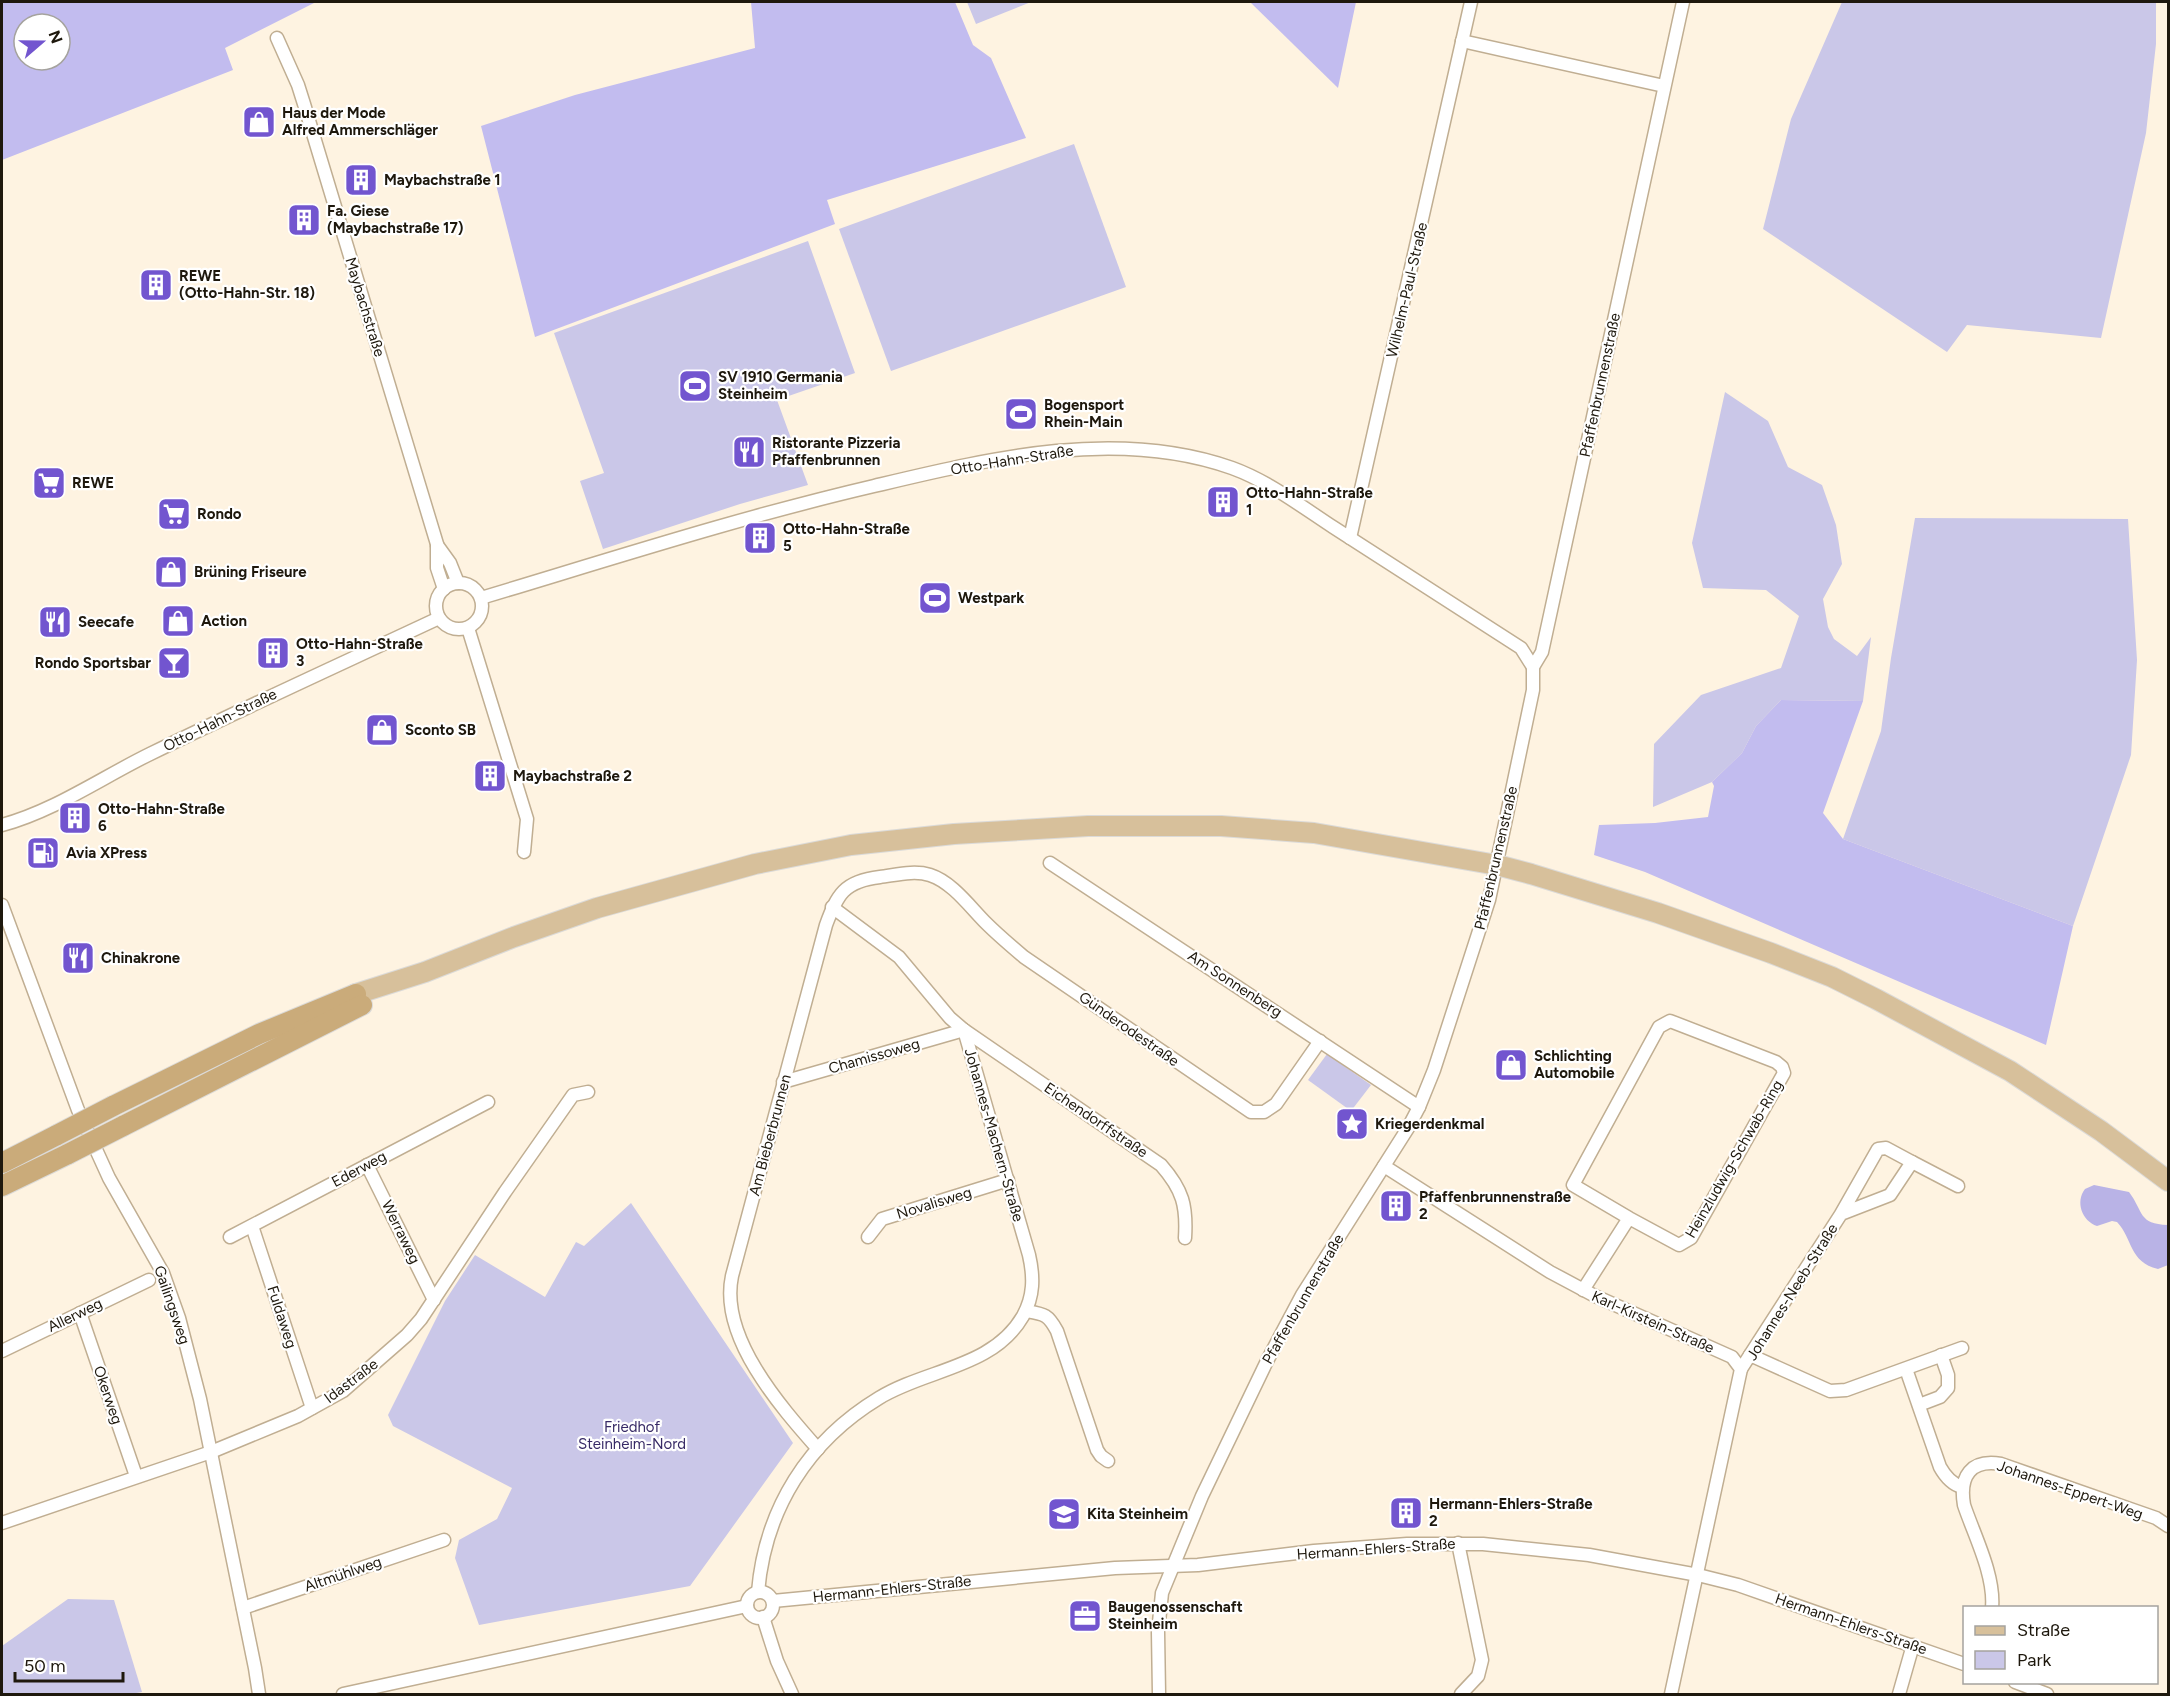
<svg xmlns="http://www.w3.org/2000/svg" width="2170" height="1696" viewBox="0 0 2170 1696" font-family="Figtree,sans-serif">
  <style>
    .green { fill: #cac7e8 }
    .forest { fill: #c2bcef; fill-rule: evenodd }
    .water { fill: #b9b3e6 }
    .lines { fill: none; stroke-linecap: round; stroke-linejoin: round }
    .minor-casing { stroke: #c0ae92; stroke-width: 15 }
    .primary-casing { stroke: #dbdad8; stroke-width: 22 }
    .trunk-casing { stroke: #dbdad8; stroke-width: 22 }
    .minor { stroke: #fff; stroke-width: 12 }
    .primary { stroke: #d7c09b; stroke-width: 20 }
    .trunk { stroke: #caab7a; stroke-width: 20 }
    .trunk-bridge-casing { stroke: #dbdad8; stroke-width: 22; stroke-linecap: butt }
    .trunk-bridge { stroke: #caab7a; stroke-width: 20 }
    .labels { text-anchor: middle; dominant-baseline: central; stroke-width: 4.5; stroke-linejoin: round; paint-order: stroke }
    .poi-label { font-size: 15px; font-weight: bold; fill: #1e180d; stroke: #fff; text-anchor: start }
    .street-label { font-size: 15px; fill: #1e180d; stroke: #fff }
    .park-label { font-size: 15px; fill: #372a66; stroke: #fff }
  </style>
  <rect width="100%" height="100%" fill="#fef3e1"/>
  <g class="green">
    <path d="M967,2h64l-55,22z"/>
    <path d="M1842,2h314v42l-10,89 -45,205 -134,-13 -20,27 -184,-123 28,-110z"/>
    <path d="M1074,144l52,143 -235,84 -52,-142z"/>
    <path d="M808,241l47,132 -78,27 31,85 -68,19 -137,45 -23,-68 24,-8 -50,-140z"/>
    <path d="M1725,392l43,29 20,46 34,18 14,40 6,39 -19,35 5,28 6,12 23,17 14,-19 -8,64 -82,-1 -25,26 -14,27 -30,29 -59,25 1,-63 47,-49 80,-27 18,-52 -33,-26 -63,-2 -11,-45z"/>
    <path d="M1915,518l213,1 9,141 -6,95 -58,171 -230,-87 38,-108 10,-73z"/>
    <path d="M1327,1054l44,31 -20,26 -43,-31z"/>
    <path d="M631,1203l162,240 -103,143 -211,39 -24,-67 4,-18 38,-21 15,-31 -119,-62 -5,-11 57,-114 30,-46 70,42 31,-55 8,4z"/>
    <path d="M68,1599l46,1 28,92 -11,2h-129v-48z"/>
  </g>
  <g class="forest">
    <path d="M2,2h314l-91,46 8,22 -231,90zM24,24h36v36h-36z"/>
    <path d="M751,2h204l18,43 18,13 35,80 -199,62 8,24 -300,113 -54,-211 94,-31 180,-47z"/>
    <path d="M1250,2h106l-18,86z"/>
    <path d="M1781,700l82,1 -40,112 20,26 230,87 -27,119 -401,-173 -51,-17 5,-30 56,-2 53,-6 6,-31 -2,-4 30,-29 14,-27z"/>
  </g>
  <path class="water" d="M2094,1185l35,7c15,20 9,32 39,33v40l-10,4c-29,-7 -25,-30 -41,-47l-5,-1 -15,5c-15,-5 -22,-24 -12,-37z"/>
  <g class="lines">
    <g class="minor-casing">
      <g id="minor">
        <path d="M277,38l21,47 6,19 133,440v24l7,21"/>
        <path d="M1462,41l202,45"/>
        <path d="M1350,538l121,-536"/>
        <path d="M437,545l13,18 8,20"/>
        <circle cx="459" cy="606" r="23"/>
        <path d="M481,598c130,-39 260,-81 393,-112 114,-27 242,-59 358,-18 36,13 69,38 101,59 63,40 125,81 188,121l12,19"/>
        <path d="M468,628l59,191 -3,33"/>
        <path d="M2,825c52,-14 99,-47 148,-71 96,-47 193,-91 289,-136"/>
        <path d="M1050,863l369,244"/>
        <path d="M2,905l76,205 31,68 54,95 16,45 21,81 55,269 4,26"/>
        <path d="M832,907l67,50 51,61 14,12 197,135c22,25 26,41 24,73"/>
        <path d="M783,1082l181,-52"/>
        <path d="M1912,1162l46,24"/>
        <path d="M367,1165l67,135"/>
        <path d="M1384,1166l166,106 45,24 137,61 9,12 -70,325"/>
        <path d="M252,1226l60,182"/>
        <path d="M230,1237l258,-135"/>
        <path d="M868,1237l14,-18 126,-39"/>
        <path d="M1583,1290l46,-72 -56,-33 86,-158 11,-6 106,41 6,5 2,6 -93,165 -12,7 -50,-27"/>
        <path d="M1026,1311c18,3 22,3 31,20l40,119 4,6 7,5"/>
        <path d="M80,1313l56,163"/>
        <path d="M2,1351l147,-71"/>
        <path d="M1750,1355l80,36 16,-1 116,-42"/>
        <path d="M1741,1369l100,-155 49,-19 22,-33 -26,-14 -8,1 -37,65"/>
        <path d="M1906,1369l34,98c5,9 11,17 22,20"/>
        <path d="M1919,1405l21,-8 8,-9v-13l-7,-20"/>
        <path d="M818,1449c-38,-43 -99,-112 -86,-173l94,-351c11,-30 18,-44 54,-48 16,-2 34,-7 50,-2 22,7 40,32 56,48 12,12 25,23 38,34l227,155h13l12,-8 44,-63"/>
        <path d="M2,1523l209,-71 87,-36 45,-25 64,-56 14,-16 84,-127 68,-97 15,-3"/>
        <path d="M1458,1543l24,117 -4,16 -17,18"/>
        <path d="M758,1592c7,-83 50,-151 121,-194 47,-29 114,-30 144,-82 11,-20 11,-39 6,-61l-65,-225"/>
        <circle cx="760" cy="1605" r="13"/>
        <path d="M773,1601l342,-33 83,-3 116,-14 93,-7h76l106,11 109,20 40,10 226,79"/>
        <path d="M243,1608l201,-68"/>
        <path d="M1992,1608c3,-33 -18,-73 -28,-103 -5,-29 7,-46 37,-41l155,54 12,8"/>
        <path d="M763,1617l14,44 15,33"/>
        <path d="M2015,1682l32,12"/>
        <path d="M343,1694l404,-88"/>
        <path d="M1159,1694l-1,-62 4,-39 40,-97 65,-135 35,-66 106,-167 11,-21 15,-37 55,-170 44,-210v-23l9,-15 141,-650"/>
        <path d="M1899,1694l14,-49"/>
      </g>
    </g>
    <g class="primary-casing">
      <path id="primary" d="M356,994l69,-22 89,-35 83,-29 158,-44 96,-19 103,-11 134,-8h133l93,7 183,32 34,9 127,39 113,40 61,24 44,22 134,72 91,60 67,50"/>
    </g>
    <g class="trunk-casing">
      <g id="trunk">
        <path d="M113,1106l146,-72 97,-40"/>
        <path d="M123,1126l239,-121"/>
        <path d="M2,1163l55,-28"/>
        <path d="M2,1186l66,-32"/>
      </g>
    </g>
    <use href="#minor" class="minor"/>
    <use href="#primary" class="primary"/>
    <use href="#trunk" class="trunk"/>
    <g class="trunk-bridge-casing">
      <g id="trunk-bridge">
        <path d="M57,1135l56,-29"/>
        <path d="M68,1154l55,-28"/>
      </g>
    </g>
    <use href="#trunk-bridge" class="trunk-bridge"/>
  </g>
  <defs>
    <g id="shop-square" transform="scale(1.725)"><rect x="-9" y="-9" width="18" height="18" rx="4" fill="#7255cf" stroke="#fff"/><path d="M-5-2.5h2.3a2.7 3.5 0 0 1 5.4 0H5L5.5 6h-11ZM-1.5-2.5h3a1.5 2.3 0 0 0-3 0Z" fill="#fff"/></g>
    <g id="building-square" transform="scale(1.725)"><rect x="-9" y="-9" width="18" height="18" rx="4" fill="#7255cf" stroke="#fff"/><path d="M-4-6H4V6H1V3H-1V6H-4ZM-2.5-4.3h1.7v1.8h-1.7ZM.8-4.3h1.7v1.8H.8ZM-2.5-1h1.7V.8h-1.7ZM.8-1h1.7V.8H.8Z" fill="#fff"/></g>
    <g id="stadium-square" transform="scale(1.725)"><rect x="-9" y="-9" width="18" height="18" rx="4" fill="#7255cf" stroke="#fff"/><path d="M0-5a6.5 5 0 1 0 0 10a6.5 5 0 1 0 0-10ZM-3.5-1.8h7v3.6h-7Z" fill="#fff"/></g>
    <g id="restaurant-square" transform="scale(1.725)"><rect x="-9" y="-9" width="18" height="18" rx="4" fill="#7255cf" stroke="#fff"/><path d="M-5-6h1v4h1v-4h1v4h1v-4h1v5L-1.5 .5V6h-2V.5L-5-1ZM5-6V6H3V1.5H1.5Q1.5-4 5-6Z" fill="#fff"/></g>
    <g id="supermarket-square" transform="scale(1.725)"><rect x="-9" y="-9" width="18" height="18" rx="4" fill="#7255cf" stroke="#fff"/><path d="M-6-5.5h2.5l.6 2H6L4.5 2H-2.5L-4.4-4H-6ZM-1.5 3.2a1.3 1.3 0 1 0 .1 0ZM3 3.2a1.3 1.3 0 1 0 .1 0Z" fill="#fff"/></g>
    <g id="bar-square" transform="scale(1.725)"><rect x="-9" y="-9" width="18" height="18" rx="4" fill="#7255cf" stroke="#fff"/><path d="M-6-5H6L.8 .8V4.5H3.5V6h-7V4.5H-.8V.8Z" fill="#fff"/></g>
    <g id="fuel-square" transform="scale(1.725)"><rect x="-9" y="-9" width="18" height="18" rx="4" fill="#7255cf" stroke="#fff"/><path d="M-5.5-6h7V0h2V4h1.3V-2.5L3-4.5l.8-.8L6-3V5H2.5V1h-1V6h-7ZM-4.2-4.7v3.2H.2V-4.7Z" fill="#fff"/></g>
    <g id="sight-square" transform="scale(1.725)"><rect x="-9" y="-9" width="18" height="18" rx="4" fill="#7255cf" stroke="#fff"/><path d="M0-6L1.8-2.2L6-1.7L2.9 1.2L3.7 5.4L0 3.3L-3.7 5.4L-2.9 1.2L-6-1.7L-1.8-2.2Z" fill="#fff"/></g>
    <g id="school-square" transform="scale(1.725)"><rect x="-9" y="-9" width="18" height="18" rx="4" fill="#7255cf" stroke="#fff"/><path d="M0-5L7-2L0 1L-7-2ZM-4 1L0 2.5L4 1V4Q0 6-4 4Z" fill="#fff"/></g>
    <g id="office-square" transform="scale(1.725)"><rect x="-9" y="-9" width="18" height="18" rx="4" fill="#7255cf" stroke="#fff"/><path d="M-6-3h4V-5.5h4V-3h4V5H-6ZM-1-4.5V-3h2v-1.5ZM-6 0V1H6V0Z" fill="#fff"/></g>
  </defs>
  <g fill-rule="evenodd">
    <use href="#shop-square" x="259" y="122"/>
    <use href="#building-square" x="361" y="180"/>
    <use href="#building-square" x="304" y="220"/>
    <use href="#building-square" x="156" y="285"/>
    <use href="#stadium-square" x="695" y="386"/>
    <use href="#stadium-square" x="1021" y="414"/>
    <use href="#restaurant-square" x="749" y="452"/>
    <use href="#supermarket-square" x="49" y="483"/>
    <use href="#building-square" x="1223" y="502"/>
    <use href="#supermarket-square" x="174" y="514"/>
    <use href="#building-square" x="760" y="538"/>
    <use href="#shop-square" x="171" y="572"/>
    <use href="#stadium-square" x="935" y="598"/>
    <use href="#shop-square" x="178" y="621"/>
    <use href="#restaurant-square" x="55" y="622"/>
    <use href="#building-square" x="273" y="653"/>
    <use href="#bar-square" x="174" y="663"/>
    <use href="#shop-square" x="382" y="730"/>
    <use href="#building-square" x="490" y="776"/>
    <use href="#building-square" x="75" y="818"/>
    <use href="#fuel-square" x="43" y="853"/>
    <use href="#restaurant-square" x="78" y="958"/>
    <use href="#shop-square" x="1511" y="1065"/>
    <use href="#sight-square" x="1352" y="1124"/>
    <use href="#building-square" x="1396" y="1206"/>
    <use href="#building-square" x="1406" y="1513"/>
    <use href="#school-square" x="1064" y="1514"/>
    <use href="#office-square" x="1085" y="1616"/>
  </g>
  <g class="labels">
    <g class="poi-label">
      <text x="282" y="113">Haus der Mode<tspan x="282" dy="17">Alfred Ammerschläger</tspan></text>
      <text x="384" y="180">Maybachstraße 1</text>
      <text x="327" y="211">Fa. Giese<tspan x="327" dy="17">(Maybachstraße 17)</tspan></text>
      <text x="179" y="276">REWE<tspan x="179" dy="17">(Otto-Hahn-Str. 18)</tspan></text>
      <text x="718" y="377">SV 1910 Germania<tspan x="718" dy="17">Steinheim</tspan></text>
      <text x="1044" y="405">Bogensport<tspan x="1044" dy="17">Rhein-Main</tspan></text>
      <text x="772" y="443">Ristorante Pizzeria<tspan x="772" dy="17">Pfaffenbrunnen</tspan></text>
      <text x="72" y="483">REWE</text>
      <text x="1246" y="493">Otto-Hahn-Straße<tspan x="1246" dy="17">1</tspan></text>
      <text x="197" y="514">Rondo</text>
      <text x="783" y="529">Otto-Hahn-Straße<tspan x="783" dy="17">5</tspan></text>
      <text x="194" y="572">Brüning Friseure</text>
      <text x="958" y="598">Westpark</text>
      <text x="201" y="621">Action</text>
      <text x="78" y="622">Seecafe</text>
      <text x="296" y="644">Otto-Hahn-Straße<tspan x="296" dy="17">3</tspan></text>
      <text x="151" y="663" text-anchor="end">Rondo Sportsbar</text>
      <text x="405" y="730">Sconto SB</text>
      <text x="513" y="776">Maybachstraße 2</text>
      <text x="98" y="809">Otto-Hahn-Straße<tspan x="98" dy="17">6</tspan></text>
      <text x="66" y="853">Avia XPress</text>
      <text x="101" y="958">Chinakrone</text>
      <text x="1534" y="1056">Schlichting<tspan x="1534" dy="17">Automobile</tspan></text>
      <text x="1375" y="1124">Kriegerdenkmal</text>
      <text x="1419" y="1197">Pfaffenbrunnenstraße<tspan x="1419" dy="17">2</tspan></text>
      <text x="1429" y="1504">Hermann-Ehlers-Straße<tspan x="1429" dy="17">2</tspan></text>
      <text x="1087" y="1514">Kita Steinheim</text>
      <text x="1108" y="1607">Baugenossenschaft<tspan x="1108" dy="17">Steinheim</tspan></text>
    </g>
    <g class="street-label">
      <text transform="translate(1407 290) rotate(-77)">Wilhelm-Paul-Straße</text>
      <text transform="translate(365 307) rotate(73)">Maybachstraße</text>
      <text transform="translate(1600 385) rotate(-78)">Pfaffenbrunnenstraße</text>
      <text transform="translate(1012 460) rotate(-9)">Otto-Hahn-Straße</text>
      <text transform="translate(220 720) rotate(-26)">Otto-Hahn-Straße</text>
      <text transform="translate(1496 858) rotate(-77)">Pfaffenbrunnenstraße</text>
      <text transform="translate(1235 984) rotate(33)">Am Sonnenberg</text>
      <text transform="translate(1129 1029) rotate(35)">Günderodestraße</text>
      <text transform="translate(874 1056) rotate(-16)">Chamissoweg</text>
      <text transform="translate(1096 1120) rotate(34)">Eichendorffstraße</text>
      <text transform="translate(770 1135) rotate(-75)">Am Bieberbrunnen</text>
      <text transform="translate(994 1135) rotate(74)">Johannes-Machern-Straße</text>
      <text transform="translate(1734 1159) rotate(-60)">Heinzludwig-Schwab-Ring</text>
      <text transform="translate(359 1169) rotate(-28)">Ederweg</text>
      <text transform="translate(934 1203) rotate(-17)">Novalisweg</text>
      <text transform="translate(401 1232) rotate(64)">Werraweg</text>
      <text transform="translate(1792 1292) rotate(-58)">Johannes-Neeb-Straße</text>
      <text transform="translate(1303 1299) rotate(-60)">Pfaffenbrunnenstraße</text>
      <text transform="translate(172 1305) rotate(71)">Gailingsweg</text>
      <text transform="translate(75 1315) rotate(-26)">Allerweg</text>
      <text transform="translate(282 1317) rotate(72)">Fuldaweg</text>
      <text transform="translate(1653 1322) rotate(24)">Karl-Kirstein-Straße</text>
      <text transform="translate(351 1381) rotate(-37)">Idastraße</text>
      <text transform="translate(108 1395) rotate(71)">Okerweg</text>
      <text transform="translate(2070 1490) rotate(19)">Johannes-Eppert-Weg</text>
      <text transform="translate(1376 1549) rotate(-4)">Hermann-Ehlers-Straße</text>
      <text transform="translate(343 1574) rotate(-19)">Altmühlweg</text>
      <text transform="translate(892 1589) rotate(-6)">Hermann-Ehlers-Straße</text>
      <text transform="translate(1851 1624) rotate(19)">Hermann-Ehlers-Straße</text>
    </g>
    <g class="park-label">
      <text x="632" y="1427">Friedhof<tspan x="632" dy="17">Steinheim-Nord</tspan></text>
    </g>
  </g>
  <rect width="2170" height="1696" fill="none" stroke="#1e180d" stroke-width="6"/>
  <rect x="1963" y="1606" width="195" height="78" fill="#ffffff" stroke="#a5a39e" stroke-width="1.5"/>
  <rect x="1975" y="1626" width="30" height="9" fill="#d7c09b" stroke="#a5a39e" stroke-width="1.5"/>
  <text x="2017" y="1636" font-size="18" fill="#1e180d">Straße</text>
  <rect x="1975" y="1651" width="30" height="18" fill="#cac7e8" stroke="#a5a39e" stroke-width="1.5"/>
  <text x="2017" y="1666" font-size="18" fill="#1e180d">Park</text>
  <g transform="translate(42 42) rotate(70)"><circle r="28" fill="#ffffff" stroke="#a5a39e" stroke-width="1.5"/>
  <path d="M0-4.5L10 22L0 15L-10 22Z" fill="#7255cf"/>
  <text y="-9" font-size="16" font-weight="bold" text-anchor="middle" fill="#1e180d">N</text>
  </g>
  <path d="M15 1672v9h108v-9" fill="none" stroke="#1e180d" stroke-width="3"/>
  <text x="24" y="1672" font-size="18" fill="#1e180d" stroke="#ffffff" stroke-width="4.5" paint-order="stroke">50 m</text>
</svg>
